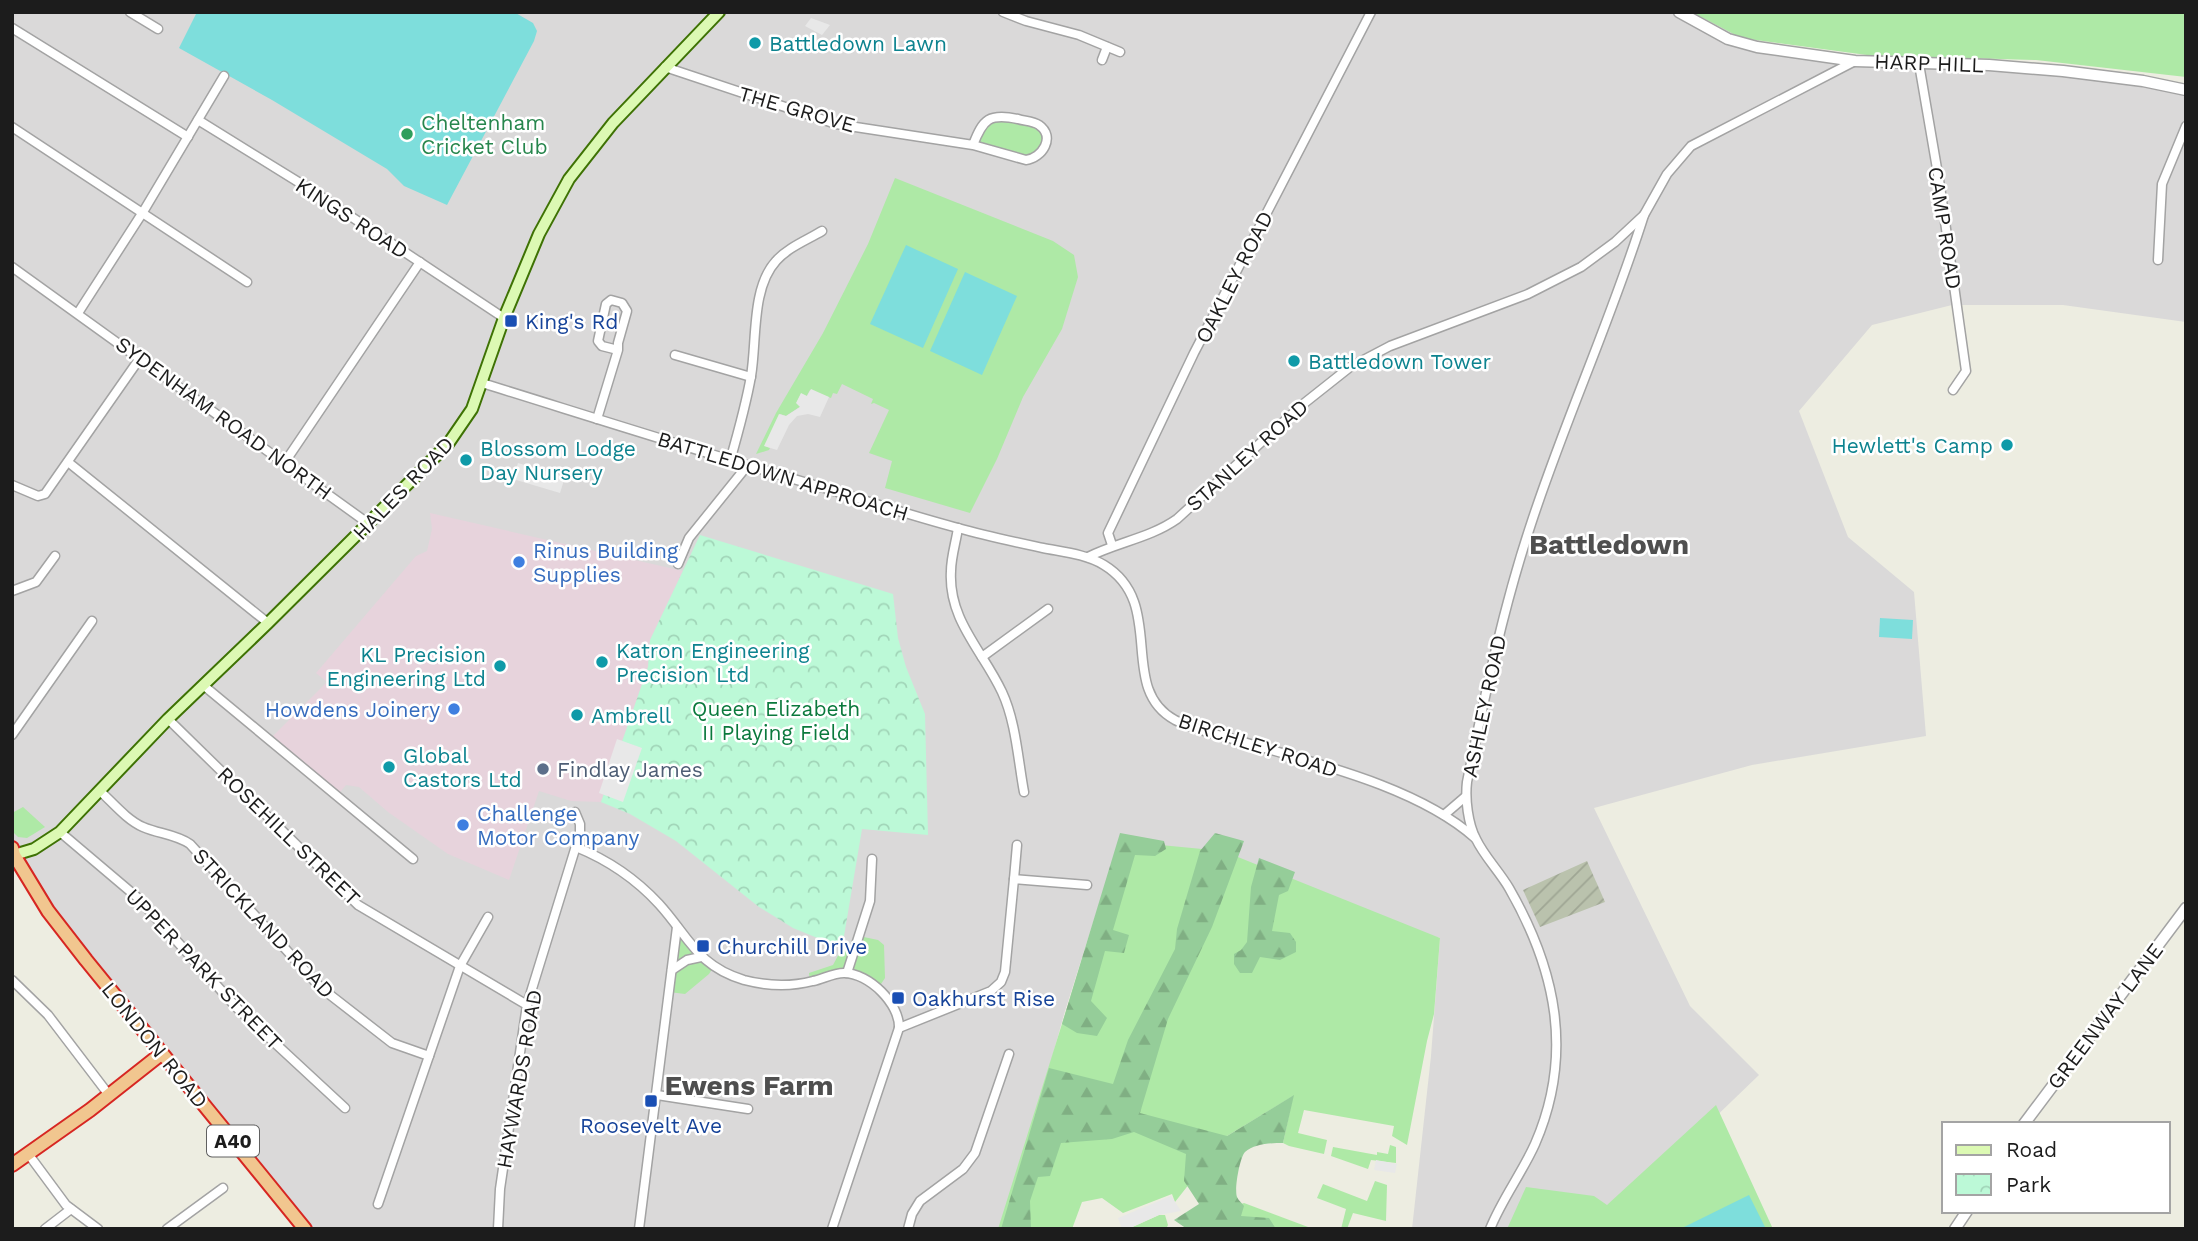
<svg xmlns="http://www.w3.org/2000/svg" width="2198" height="1241" viewBox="0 0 2198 1241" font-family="'Work Sans',sans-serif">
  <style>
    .residential { fill: #dad9d9 }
    .industrial { fill: #e7d3dc }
    .construction { fill: url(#construction-furrows) }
    .grass { fill: #aee9a6 }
    .forest { fill: url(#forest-firs) }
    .park { fill: url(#park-crowns) }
    .pitch { fill: #7ededc }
    .parking { fill: #e8e8e8 }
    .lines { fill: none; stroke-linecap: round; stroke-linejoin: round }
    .minor-casing { stroke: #a3a3a3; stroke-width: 11 }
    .tertiary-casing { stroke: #a3a3a3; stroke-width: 13 }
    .secondary-casing { stroke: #3e7204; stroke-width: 14 }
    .trunk-casing { stroke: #d72622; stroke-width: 16 }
    .minor { stroke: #fff; stroke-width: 8 }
    .tertiary { stroke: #fff; stroke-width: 10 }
    .secondary { stroke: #dcf9b3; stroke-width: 10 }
    .trunk { stroke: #f1c68f; stroke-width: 12 }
    .culture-dot { fill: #0f9aa8; stroke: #fff; stroke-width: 2.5 }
    .leisure-dot { fill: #2e9e5b; stroke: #fff; stroke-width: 2.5 }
    .transit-dot { fill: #1a4fb4; stroke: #fff; stroke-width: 2.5 }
    .shop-dot { fill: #3f7fe0; stroke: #fff; stroke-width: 2.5 }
    .service-dot { fill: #5c6f8a; stroke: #fff; stroke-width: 2.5 }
    .labels { text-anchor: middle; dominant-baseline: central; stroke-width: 5; stroke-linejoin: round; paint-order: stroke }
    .shield { fill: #fff; stroke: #606060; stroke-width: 2 }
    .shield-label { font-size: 19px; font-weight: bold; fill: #1c1c1c }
    .culture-label { font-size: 21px; fill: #0d838f; stroke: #fff; text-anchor: start }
    .street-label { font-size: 21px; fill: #1c1c1c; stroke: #fff }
    .leisure-label { font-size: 21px; fill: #27864d; stroke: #fff; text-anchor: start }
    .transit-label { font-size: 21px; fill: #164399; stroke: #fff; text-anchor: start }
    .shop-label { font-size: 21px; fill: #366cbe; stroke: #fff; text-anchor: start }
    .park-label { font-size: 21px; fill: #0a793c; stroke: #fff }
    .service-label { font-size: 21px; fill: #4e5e75; stroke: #fff; text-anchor: start }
    .district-label { font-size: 28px; font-weight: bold; fill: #4f4f4f; stroke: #fff }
  </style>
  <defs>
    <pattern id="construction-furrows" width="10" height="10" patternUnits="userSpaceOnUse" patternTransform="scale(1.75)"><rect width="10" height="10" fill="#bac2ad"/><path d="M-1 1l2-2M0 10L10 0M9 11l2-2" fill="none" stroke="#9fa694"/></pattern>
    <pattern id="forest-firs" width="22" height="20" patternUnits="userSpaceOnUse" patternTransform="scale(1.75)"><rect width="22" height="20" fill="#95cd99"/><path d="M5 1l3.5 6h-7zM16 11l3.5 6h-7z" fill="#80af83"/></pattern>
    <pattern id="park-crowns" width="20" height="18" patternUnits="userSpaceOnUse" patternTransform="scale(1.75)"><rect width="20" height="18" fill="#bcf9d7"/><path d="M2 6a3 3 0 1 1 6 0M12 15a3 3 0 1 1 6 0" fill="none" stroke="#a1d5b8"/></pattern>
  </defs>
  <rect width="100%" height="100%" fill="#edede1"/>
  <path class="residential" d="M12,12h1689l52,33 63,10 173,10 197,25v232l-123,-17h-111l-80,20 -73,86 49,126 66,55 12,144 -174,29 -158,43 96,198 69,69 -160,154h-187l19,-173 9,-118 -321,-97 -54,170 -47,168 -16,50h-697l-138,-168 -155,-207z"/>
  <path class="industrial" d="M430,513l253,58 -33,69 -2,27 -47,135 -30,-1 -32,-10 -30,89 -61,-26 -60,-42 -29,-25 -13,-2 -10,12 -67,-57 58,-58 -11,-9 100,-117 11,-5 5,-22z"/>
  <path class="construction" d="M1587,861l18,41 -65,25 -17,-37z"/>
  <g class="grass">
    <path d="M1692,12h494v65l-150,-17 -169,-5 -126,-17z"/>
    <path d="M988,119l48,4 10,15 -12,21 -61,-14z"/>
    <path d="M895,178l158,63 21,14 4,22 -16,52 -39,68 -26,62 -27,54 -85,-25 7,-27 -23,-8 20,-43 -15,-7 -3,1 2,-5 -31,-15 -5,10 -4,-1 -2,5 -21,-8 -9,16 -15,10 -6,-2 -15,32 5,2 -1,2 -13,4 20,-41 47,-80 45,-89z"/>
    <path d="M23,807l22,20 -18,11 -9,-1 -6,-6v-18z"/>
    <path d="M1119,841l104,10 217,87 -6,76 -7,27 -20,104 -15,-9 2,-10 -90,-16 -6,23 29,7 -3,14 -35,-8 -6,-3 10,-47 -66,40 -52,66 -3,-8 -49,19 -21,-15 -20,4 -10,27h-74z"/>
    <path d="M677,927l37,39 -5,8 -24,20 -16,-2z"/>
    <path d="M859,936l19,4 6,5 1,33 -8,12 -25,-16 -42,8 -1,-9 24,-8 9,-17 12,4z"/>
    <path d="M1716,1105l57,124h-266l19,-42 68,9 13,9z"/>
    <path d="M1390,1145l6,2v16l-25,-3 -3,9 -37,-13 2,-9 44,8v-3l11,2z"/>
    <path d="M1375,1181l12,4 -1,36 -33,-8 -6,16h-6l5,-20 -29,-11 6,-14 44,17z"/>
    <path d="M1244,1203l64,24 -118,2 30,-17z"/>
    <path d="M1159,1215h6l3,10 -2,4h-38z"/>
  </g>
  <g class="forest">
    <path d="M1120,833l44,8 2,8 -11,7 -20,-1 -22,75 16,5 -5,18 -19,-2 -14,50 16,17 -10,18 -20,-3 -15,-9z"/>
    <path d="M1215,833l29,8 -32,86 -44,92 -28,94 87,23 67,-41 -11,48c-12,0 -29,1 -38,9 -5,5 -11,37 -8,45 1,3 5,6 7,9l-3,10 28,2 7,11h-89l-13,-9 25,-16 -15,-23 2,-27 -52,-22 -22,7 -51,4 -11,33 -12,1 -8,24 1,28h-30l48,-161 64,16 15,-44 47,-91 2,-20 23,-78z"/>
    <path d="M1259,858l36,14 -7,19 -9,4 -7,36 18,2 6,9v10l-16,8 -20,-3 -8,16h-12l-6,-9v-10l7,-4 6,-8 4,-55z"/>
  </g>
  <path class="park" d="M700,535l193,59 5,44 8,29 19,47 3,121 -66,-6 -20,119 -49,-20 -34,-21 -83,-66 -46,-27 -29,-12 47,-135 2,-27z"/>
  <g class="pitch">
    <path d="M197,12h317l19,11 4,8 -3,10 -87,164 -43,-19 -17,-17 -115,-69 -93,-52z"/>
    <path d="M906,245l52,24 -35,79 -53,-24z"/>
    <path d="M965,272l52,24 -35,79 -52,-24z"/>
    <path d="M1880,618l33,2 -1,19 -33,-2z"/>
    <path d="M1749,1195l17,34h-86z"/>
  </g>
  <g class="parking">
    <path d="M811,18l19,7 -8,10 -17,-9z"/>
    <path d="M811,389l18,8 -9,20 -12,-3 -11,2 -8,9 -12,25 -13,-4 15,-32 7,2 14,-9 -4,-4 5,-10 6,3z"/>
    <path d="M518,463l47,14 -5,16 -47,-14z"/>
    <path d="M617,739l25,9 -19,54 -24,-9z"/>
    <path d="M1376,1160l21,4 -2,9 -21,-3z"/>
    <path d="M1171,1196l10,15 -22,4 -31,14h-6l-4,-11z"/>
  </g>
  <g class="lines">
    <g class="minor-casing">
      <g id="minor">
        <path d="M130,12l28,17"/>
        <path d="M1003,12l23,9 53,14 41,17"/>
        <path d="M12,28l176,109"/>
        <path d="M1102,60l5,-13"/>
        <path d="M1919,64l21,122 26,185 -13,19"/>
        <path d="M665,67l171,57 137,21 53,15c16,-2 30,-23 13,-35 -6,-4 -15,-4 -21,-6 -29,-6 -35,0 -45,26"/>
        <path d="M198,120l110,68 196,130"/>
        <path d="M12,127l235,155"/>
        <path d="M2158,260l4,-76 24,-58"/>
        <path d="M12,267l357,257"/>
        <path d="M78,313l65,-101 81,-136"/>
        <path d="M675,355l76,22"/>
        <path d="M482,383c116,36 232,73 349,107 42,13 85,27 127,38 28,8 57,14 85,20 20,4 43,6 61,17 64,39 12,123 71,155 22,11 49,16 72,23 72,21 172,45 228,95"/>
        <path d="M597,419l21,-69v-7l9,-32 -5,-8 -11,-3 -5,4 -8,37 4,5 16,4"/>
        <path d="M730,461c8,-28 16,-56 21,-85 6,-34 0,-88 25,-115 11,-13 31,-21 46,-30"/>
        <path d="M68,462l200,161"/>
        <path d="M285,462l135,-200"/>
        <path d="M12,485l26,11 7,-2 95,-136"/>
        <path d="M958,528c-2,14 -7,29 -7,43 -3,49 32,80 51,121 14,30 16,68 22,100"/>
        <path d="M1112,545l-4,-12 86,-180 177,-341"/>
        <path d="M1088,557c30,-15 62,-19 89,-38l125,-114 48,-38 40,-21 138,-52 53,-27 34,-25 29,-27 23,-41 24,-28 164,-85"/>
        <path d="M678,564l11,-26 58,-72"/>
        <path d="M12,591l24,-9 19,-26"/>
        <path d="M982,657l66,-48"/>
        <path d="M203,685l210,174"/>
        <path d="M168,719l190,186 169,100"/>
        <path d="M12,735l80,-114"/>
        <path d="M100,791c13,12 27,29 43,36 16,7 32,7 47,17l130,143 72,56 37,13"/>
        <path d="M1444,815l21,-18"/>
        <path d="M60,832l78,66 99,110 108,100"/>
        <path d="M576,847c32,13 59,31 83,57 30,33 38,62 85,76 23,6 46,7 69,1 10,-2 20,-8 31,-8 25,0 56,31 55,55l-67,201"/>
        <path d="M1014,879l3,-34"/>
        <path d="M672,970l15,-10 14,-3"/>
        <path d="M847,973l23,-72 2,-42"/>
        <path d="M12,980l36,35 61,80"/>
        <path d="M899,1028l92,-37 10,-9 4,-10 9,-93 73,6"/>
        <path d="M657,1095l91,14"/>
        <path d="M29,1155l37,50 32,24"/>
        <path d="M378,1204l82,-238 28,-49"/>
        <path d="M45,1229l26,-20"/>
        <path d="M167,1229l56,-41"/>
        <path d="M498,1229l2,-40 27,-184 53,-172v-9l-5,-12"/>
        <path d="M639,1229l38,-302"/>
        <path d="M908,1229l4,-15 8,-13 43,-32 12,-16 34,-99"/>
        <path d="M1490,1229c12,-30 32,-56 45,-85 39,-90 21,-174 -26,-256 -10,-17 -25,-32 -33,-49 -8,-15 -11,-40 -9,-57 18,-87 36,-174 64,-258 34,-104 80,-204 113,-309"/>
      </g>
    </g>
    <g class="tertiary-casing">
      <g id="tertiary">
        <path d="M1679,12l49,27 29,8 98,14 134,4 74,6 80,10 43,9"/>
        <path d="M2024,1124l162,-216"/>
        <path d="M1955,1229l12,-18"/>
      </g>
    </g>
    <g class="secondary-casing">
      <path id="secondary" d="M14,855l20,-6 26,-17 108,-113 100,-96 180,-179 24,-35 32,-91 35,-84 30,-55 44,-56 106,-111"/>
    </g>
    <g class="trunk-casing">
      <g id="trunk">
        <path d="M12,848l2,7 34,56 38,49 219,269"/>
        <path d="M12,1165l78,-55 71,-56"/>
      </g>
    </g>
    <use href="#minor" class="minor"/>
    <use href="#tertiary" class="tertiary"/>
    <use href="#secondary" class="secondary"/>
    <use href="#trunk" class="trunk"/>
  </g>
  <g class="culture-dot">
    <circle cx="755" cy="43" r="7"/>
    <circle cx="1294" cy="361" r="7"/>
    <circle cx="2007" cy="445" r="7"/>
    <circle cx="466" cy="460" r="7"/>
    <circle cx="602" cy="662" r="7"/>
    <circle cx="500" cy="666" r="7"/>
    <circle cx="577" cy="715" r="7"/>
    <circle cx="389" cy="767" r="7"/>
  </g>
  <circle class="leisure-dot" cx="407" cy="134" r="7"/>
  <g class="transit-dot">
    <rect x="504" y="314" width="14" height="14" rx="3.5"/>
    <rect x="696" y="939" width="14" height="14" rx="3.5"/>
    <rect x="891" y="991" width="14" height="14" rx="3.5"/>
    <rect x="644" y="1094" width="14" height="14" rx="3.5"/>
  </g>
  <g class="shop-dot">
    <circle cx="519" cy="562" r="7"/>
    <circle cx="454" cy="709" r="7"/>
    <circle cx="463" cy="825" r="7"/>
  </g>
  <circle class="service-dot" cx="543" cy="769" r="7"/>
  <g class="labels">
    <rect class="shield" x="207" y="1125.5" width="52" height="31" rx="5"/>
    <g class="shield-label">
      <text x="233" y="1141">A40</text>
    </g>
    <g class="culture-label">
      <text x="769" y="43">Battledown Lawn</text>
      <text x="1308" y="361">Battledown Tower</text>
      <text x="1993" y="445" text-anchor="end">Hewlett's Camp</text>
      <text x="480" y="448">Blossom Lodge<tspan x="480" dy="24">Day Nursery</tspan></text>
      <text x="616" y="650">Katron Engineering<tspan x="616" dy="24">Precision Ltd</tspan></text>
      <text x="486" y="654" text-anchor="end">KL Precision<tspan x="486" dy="24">Engineering Ltd</tspan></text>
      <text x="591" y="715">Ambrell</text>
      <text x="403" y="755">Global<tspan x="403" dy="24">Castors Ltd</tspan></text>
    </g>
    <g class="street-label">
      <text transform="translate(1929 63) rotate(2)">HARP HILL</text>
      <text transform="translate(797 109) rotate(16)">THE GROVE</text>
      <text transform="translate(352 218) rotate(33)">KINGS ROAD</text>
      <text transform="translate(1945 228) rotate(81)">CAMP ROAD</text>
      <text transform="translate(1234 277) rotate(-63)">OAKLEY ROAD</text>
      <text transform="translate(224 418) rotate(36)">SYDENHAM ROAD NORTH</text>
      <text transform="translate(1247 455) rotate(-42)">STANLEY ROAD</text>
      <text transform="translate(783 476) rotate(17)">BATTLEDOWN APPROACH</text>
      <text transform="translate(403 488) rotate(-46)">HALES ROAD</text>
      <text transform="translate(1484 706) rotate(-78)">ASHLEY ROAD</text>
      <text transform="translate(1258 745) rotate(18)">BIRCHLEY ROAD</text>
      <text transform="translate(289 836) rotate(44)">ROSEHILL STREET</text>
      <text transform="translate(264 923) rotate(47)">STRICKLAND ROAD</text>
      <text transform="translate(204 969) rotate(46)">UPPER PARK STREET</text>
      <text transform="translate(2105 1016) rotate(-53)">GREENWAY LANE</text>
      <text transform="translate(155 1045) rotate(51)">LONDON ROAD</text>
      <text transform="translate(519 1079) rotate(-80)">HAYWARDS ROAD</text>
    </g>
    <g class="leisure-label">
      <text x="421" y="122">Cheltenham<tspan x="421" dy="24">Cricket Club</tspan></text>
    </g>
    <g class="transit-label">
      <text x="525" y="321">King's Rd</text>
      <text x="717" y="946">Churchill Drive</text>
      <text x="912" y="998">Oakhurst Rise</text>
      <text x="651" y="1125" text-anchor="middle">Roosevelt Ave</text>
    </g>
    <g class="shop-label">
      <text x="533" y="550">Rinus Building<tspan x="533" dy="24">Supplies</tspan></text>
      <text x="440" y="709" text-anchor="end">Howdens Joinery</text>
      <text x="477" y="813">Challenge<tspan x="477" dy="24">Motor Company</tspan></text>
    </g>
    <g class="park-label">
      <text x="776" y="708">Queen Elizabeth<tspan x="776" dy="24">II Playing Field</tspan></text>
    </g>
    <g class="service-label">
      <text x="557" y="769">Findlay James</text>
    </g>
    <g class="district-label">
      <text x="1609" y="544">Battledown</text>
      <text x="749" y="1085">Ewens Farm</text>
    </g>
  </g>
  <rect width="2198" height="1241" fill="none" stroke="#1c1c1c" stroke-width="28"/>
  <rect x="1942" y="1122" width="228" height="91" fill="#ffffff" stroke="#a4a4a4" stroke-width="2"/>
  <rect x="1956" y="1145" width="35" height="10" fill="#dcf9b3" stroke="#a4a4a4" stroke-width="2"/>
  <text x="2006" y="1157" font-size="21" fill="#1c1c1c">Road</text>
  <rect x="1956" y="1174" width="35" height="21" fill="url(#park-crowns)" stroke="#a4a4a4" stroke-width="2"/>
  <text x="2006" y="1192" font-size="21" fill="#1c1c1c">Park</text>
</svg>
